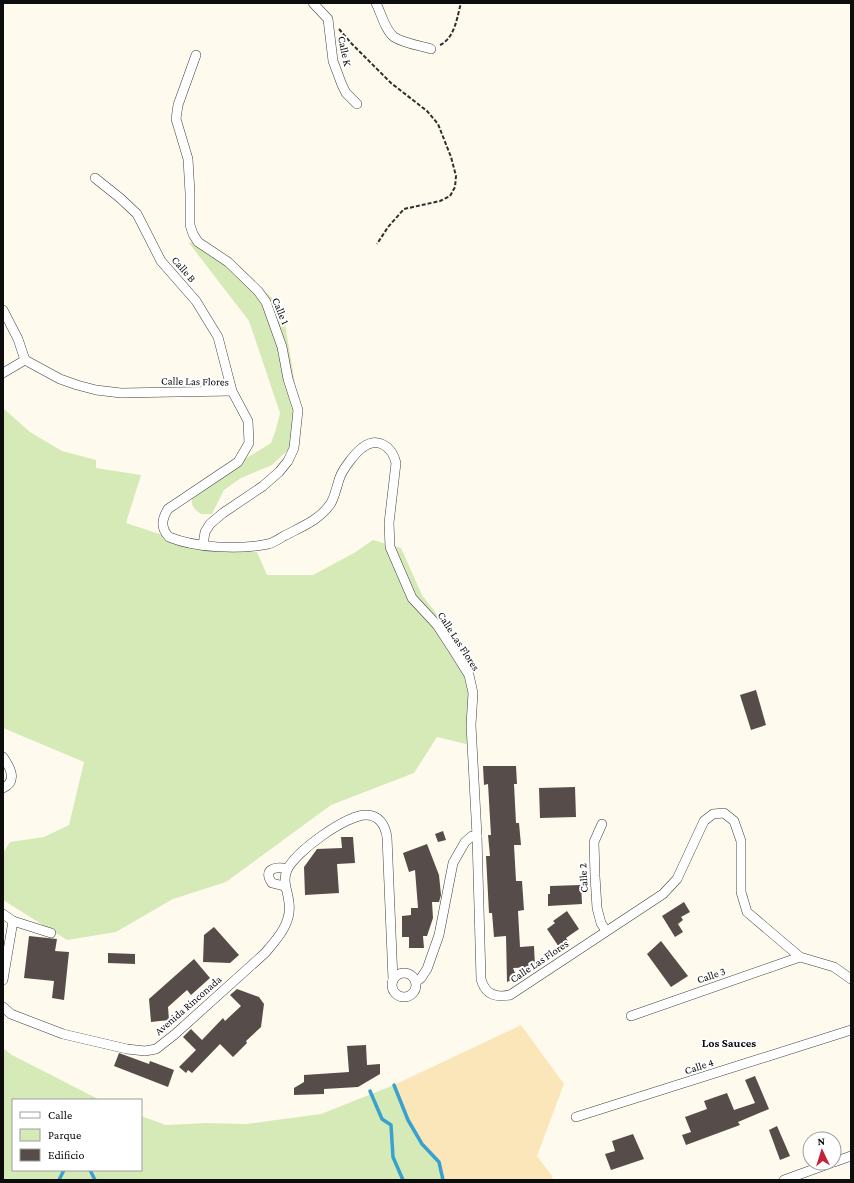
<svg xmlns="http://www.w3.org/2000/svg" width="854" height="1183" viewBox="0 0 854 1183" font-family="'Crimson Pro',serif">
  <style>
    .green { fill: #d6eab7 }
    .sand { fill: #fbe6ba }
    .lines { fill: none; stroke-linecap: round; stroke-linejoin: round }
    .stream { stroke: #38a1cf; stroke-width: 3.5 }
    .building { fill: #564d4a }
    .street-casing { stroke: #404040; stroke-width: 10 }
    .path { stroke: #2f2f2f; stroke-width: 2; stroke-dasharray: 4 2; stroke-linecap: butt }
    .street { stroke: #fff; stroke-width: 9 }
    .labels { text-anchor: middle; dominant-baseline: central; stroke-width: 4; stroke-linejoin: round; paint-order: stroke }
    .street-label { font-size: 11px; fill: #0d0d0d; stroke: #fff }
    .neighbourhood-label { font-size: 12px; font-weight: bold; fill: #0d0d0d; stroke: #fff }
  </style>
  <rect width="100%" height="100%" fill="#fffaee"/>
  <g class="green">
    <path d="M198,237l33,22 42,40 11,19 16,95 -3,21 -10,17 -15,14 -31,13 -17,12 -12,24h-11c-12,-8 -11,-13 -4,-25l74,-46 5,-14 4,-16 -31,-92 -60,-78z"/>
    <path d="M3,408l27,24 32,19 34,9v8l45,7 -15,48 70,23 61,6 10,23h46l41,-22 19,-13 28,8 21,47 37,48 16,42 -1,61 -37,-9 -23,36 -83,32 -105,77 -53,17 -57,33 -49,8 -64,-40v-47l7,-11 34,-5 25,-12 15,-63 -81,-34z"/>
    <path d="M3,1048l9,7 88,45h-87v70h128v-54l25,9 40,-2 40,1 75,-10 73,-29 14,35 14,24 17,18 4,18h-440z"/>
  </g>
  <path class="sand" d="M521,1025l43,59 -27,72 15,20 1,4h-110l-4,-18 -17,-18 -14,-24 -14,-35z"/>
  <g class="lines">
    <g class="stream">
      <path d="M394,1085l14,35 14,24 17,18 4,18"/>
      <path d="M370,1091l12,28 9,6 2,32 10,23"/>
      <path d="M90,1170l5,10"/>
      <path d="M59,1180l5,-10"/>
    </g>
  </g>
  <g class="building">
    <path d="M756,690l10,35 -15,5 -11,-35z"/>
    <path d="M483,766h33l1,18h-3l2,39h3l2,22h-7l2,36h6l2,29 -6,1 2,36 14,-1 1,21 -22,1 4,10 -10,4 -1,-46 -12,1 -2,-24h-3l-3,-57h4l-2,-21h3l-3,-51 -4,1z"/>
    <path d="M575,787l1,30 -36,1 -1,-30z"/>
    <path d="M443,831l3,9 -8,2 -3,-8z"/>
    <path d="M341,837h12l2,26 -18,1 2,29 -34,2 -1,-28 13,-18 25,-1z"/>
    <path d="M427,844l12,31 2,20 -2,7h-7l1,16 -6,18h-4l1,12h-15v-11h-7v-21l9,-1v-7h7l-3,-38 -6,2 -6,-19z"/>
    <path d="M581,885l1,19 -34,2v-12h2v-8z"/>
    <path d="M684,902l6,10 -9,5 2,3 -5,4 5,8 -8,5 -13,-21z"/>
    <path d="M567,911l12,18 -13,9 2,3 -9,6 -12,-18 8,-6 -2,-2z"/>
    <path d="M214,927l25,28 -9,8 -27,-1 1,-27z"/>
    <path d="M29,936l28,3 -2,12 14,1 -5,48 -12,-2 2,-17 -30,-3z"/>
    <path d="M661,941l27,35 -17,11 -24,-33z"/>
    <path d="M108,953l27,1v10l-27,-1z"/>
    <path d="M194,959l16,19 -19,17 -4,-5 -19,17 1,13 -18,2 -2,-23z"/>
    <path d="M237,989l22,8 5,7 -3,23 -15,14 1,2 -14,14 -13,-13 -28,29 -4,-3 -2,3 -7,-6 17,-17 -13,-13 8,-8 11,11 21,-22 2,3 16,-15 -11,-11z"/>
    <path d="M366,1045l1,20 13,-1v10l-22,13 -34,2v5l-30,1v-7l10,-6v-7l45,-3 -2,-26z"/>
    <path d="M119,1053l30,11 1,-3 24,9 -6,17 -54,-21z"/>
    <path d="M755,1076l14,33 -31,13 2,3 -54,20 -4,-10 9,-3 -6,-15 22,-8 -3,-8 23,-8 7,17 21,-7 -10,-23z"/>
    <path d="M777,1126l13,30 -10,4 -11,-30z"/>
    <path d="M633,1134l11,25 -33,11 -6,-16 10,-3 -3,-10z"/>
  </g>
  <g class="lines">
    <g class="street-casing">
      <g id="street">
        <path d="M313,3l15,16 5,42 9,24 4,8 11,11"/>
        <path d="M376,3c5,10 9,27 18,34 9,6 27,9 37,12"/>
        <path d="M196,55l-18,50 -2,14 12,40 2,34v32l3,9 5,8 30,20 30,29 8,11 16,45 6,32 10,31 -4,38 -6,13 -9,11 -16,14 -40,27 -13,11 -5,8 -2,13"/>
        <path d="M95,178l25,20 17,16 24,47 35,40 22,36 14,54 16,30 1,22 -11,19 -70,47c-6,10 -8,18 1,28 27,11 70,13 99,7 5,-1 11,-5 16,-8 17,-9 36,-16 47,-33 4,-7 6,-18 9,-26 3,-8 15,-24 22,-29 15,-12 30,-2 34,15l-7,60 1,24 22,51 25,27 17,26 15,24 4,18 -2,32 6,111 4,143c4,15 14,19 29,16l153,-101 14,-15 27,-58 9,-7 11,-1 10,8 7,20v51l6,20 53,45 34,10 17,12"/>
        <path d="M3,310l15,29 7,21"/>
        <path d="M3,373l22,-13 35,19 17,6 19,5 25,3 111,-2"/>
        <path d="M3,757c7,10 15,24 0,31"/>
        <path d="M602,824l-8,18 1,34 2,32 4,15 5,8"/>
        <path d="M284,886l-12,-3c-10,-14 4,-17 15,-14"/>
        <path d="M3,914l10,7 -10,59"/>
        <path d="M13,921l38,12"/>
        <circle cx="404" cy="985" r="12"/>
        <path d="M416,982l5,-4 6,-9 12,-34 14,-72 12,-21 7,-6h5"/>
        <path d="M3,1007l8,7 52,20 64,15 18,2 11,-2 18,-14 91,-82c12,-14 27,-30 24,-50 -1,-13 -7,-20 -2,-33 8,-18 59,-55 79,-55 13,0 19,10 21,22l6,143"/>
        <path d="M631,1016l169,-59"/>
        <path d="M576,1117l275,-87"/>
        <path d="M834,1162l17,-6"/>
        <path d="M784,1180l47,-17"/>
      </g>
    </g>
    <g class="path">
      <path d="M339,29l13,15 39,39 36,28 11,13 13,33 5,19 -1,11 -5,9 -10,5 -36,8 -16,18 -11,17"/>
      <path d="M440,45c15,-7 17,-28 21,-42"/>
    </g>
    <use href="#street" class="street"/>
  </g>
  <g class="labels">
    <g class="street-label">
      <text transform="translate(345 51) rotate(78)">Calle K</text>
      <text transform="translate(184 269) rotate(49)">Calle B</text>
      <text transform="translate(281 311) rotate(68)">Calle 1</text>
      <text transform="translate(195 381) rotate(1)">Calle Las Flores</text>
      <text transform="translate(459 641) rotate(57)">Calle Las Flores</text>
      <text transform="translate(583 878) rotate(-93)">Calle 2</text>
      <text transform="translate(539 961) rotate(-34)">Calle Las Flores</text>
      <text transform="translate(711 975) rotate(-19)">Calle 3</text>
      <text transform="translate(188 1005) rotate(-41)">Avenida Rinconada</text>
      <text transform="translate(699 1066) rotate(-18)">Calle 4</text>
    </g>
    <g class="neighbourhood-label">
      <text x="729" y="1043">Los Sauces</text>
    </g>
  </g>
  <rect width="854" height="1183" fill="none" stroke="#0d0d0d" stroke-width="8"/>
  <rect x="12" y="1099" width="130" height="72" fill="#ffffff" stroke="#9e9e9e"/>
  <rect x="20" y="1112" width="20" height="6" fill="#ffffff" stroke="#9e9e9e"/>
  <text x="48" y="1119" font-size="12" fill="#0d0d0d">Calle</text>
  <rect x="20" y="1129" width="20" height="12" fill="#d6eab7" stroke="#9e9e9e"/>
  <text x="48" y="1139" font-size="12" fill="#0d0d0d">Parque</text>
  <rect x="20" y="1149" width="20" height="12" fill="#564d4a" stroke="#9e9e9e"/>
  <text x="48" y="1159" font-size="12" fill="#0d0d0d">Edificio</text>
  <g transform="translate(822 1151) rotate(356)"><circle r="19" fill="#ffffff" stroke="#9e9e9e"/>
  <path d="M0-3L7 15L0 10L-7 15Z" fill="#c0233a"/>
  <text y="-6" font-size="11" font-weight="bold" text-anchor="middle" fill="#0d0d0d">N</text>
  </g>
</svg>
